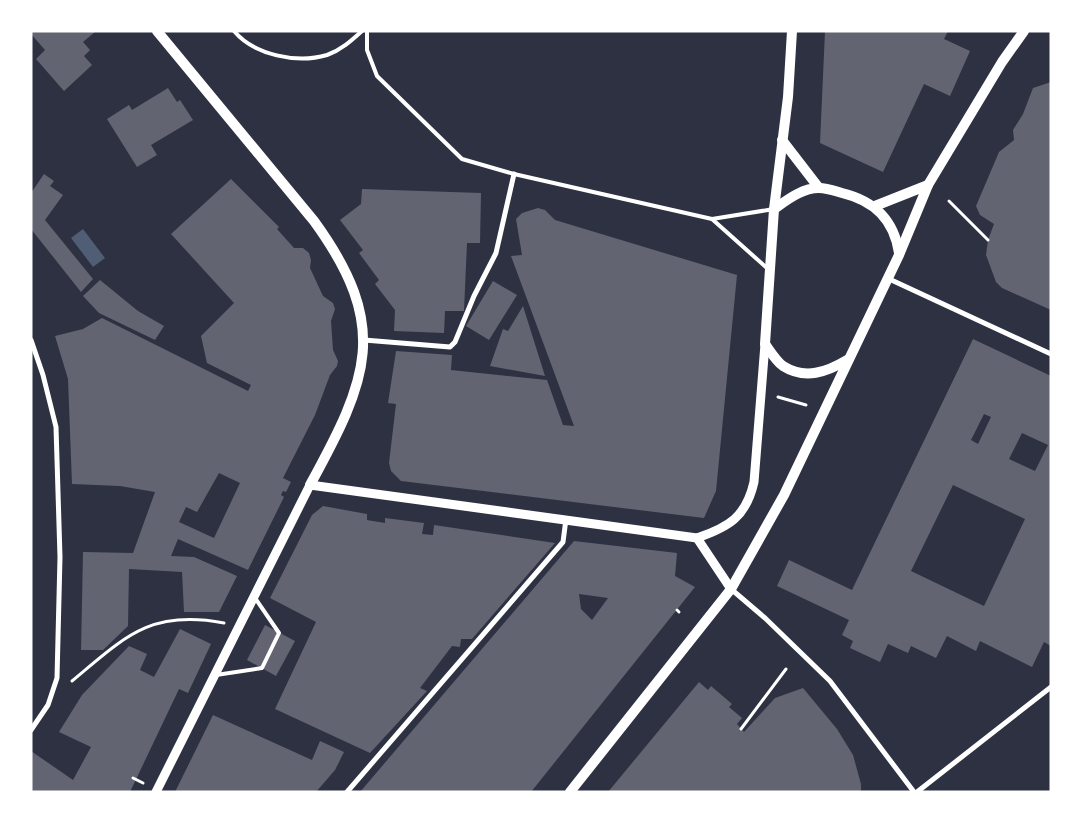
<svg xmlns="http://www.w3.org/2000/svg" width="1082" height="823" viewBox="0 0 1082 823" font-family="'Fira Sans Condensed',sans-serif">
  <style>
    .water { fill: #4f5d75 }
    .building { fill: #626471; fill-rule: evenodd }
    .lines { fill: none; stroke-linecap: round; stroke-linejoin: round }
    .path { stroke: #fff; stroke-width: 3 }
    .service { stroke: #fff; stroke-width: 4 }
    .minor { stroke: #fff; stroke-width: 5 }
    .tertiary { stroke: #fff; stroke-width: 9 }
    .secondary { stroke: #fff; stroke-width: 10 }
  </style>
  <rect width="100%" height="100%" fill="#2d3142"/>
  <path class="water" d="M83,229l22,29 -12,9 -22,-29z"/>
  <g class="building">
    <path d="M33,31h63l-13,11 7,8 -6,6 8,9 -28,26 -28,-32 9,-9 -14,-16z"/>
    <path d="M825,31h123l-4,8 26,12 -20,45 -26,-12 -41,88 -63,-29z"/>
    <path d="M1051,82v228l-49,-22 -6,-6 -10,-27 2,-15 6,-16 -14,-9 -4,-9 23,-54 15,-12 -1,-10 10,-16 10,-26z"/>
    <path d="M168,88l9,14 3,-2 13,20 -42,25 6,10 -20,12 -30,-48 22,-14 3,5z"/>
    <path d="M44,174l10,7 -4,5 13,9 -18,25 48,59 -12,13 -50,-63v-36z"/>
    <path d="M231,179l48,48 -2,2 17,19h9l6,5 2,7 -1,8 13,28 10,7 2,6 -4,12 2,29 5,11 -1,5 -7,9 -15,40 -32,63 8,4 -5,10 -3,-1 -2,4 3,2 -36,73 -70,-31 -7,17 23,1 43,19 -18,36h-35l-2,-40 -53,-3 -1,57 -25,24h-22l2,-98 50,1 22,-61 -35,-6 -48,-2 -4,-105 -13,-43 28,-7 19,-11 146,73 3,-6 -44,-22 -6,-27 33,-33 -63,-69zM219,473l21,10 -26,55 -35,-16 7,-15 11,5z"/>
    <path d="M362,189l119,4 -1,50h-13l-3,68h-19l-1,22 -50,-2 1,-21 -20,-26 4,-4 -20,-27 4,-3 -23,-30 21,-16z"/>
    <path d="M538,208l7,2 10,10 182,55 -21,216 -12,27 -303,-37 -10,-10 -2,-8 7,-59 -8,-1 8,-52 56,4 -1,15 96,10 16,45 11,1 -63,-170 11,-1 -6,-36 6,-6z"/>
    <path d="M100,280l38,31 26,15 -9,14 -56,-27 -16,-17z"/>
    <path d="M493,281l24,14 -28,45 -23,-14z"/>
    <path d="M523,306l22,70 -55,-10 13,-37 5,2z"/>
    <path d="M973,339l78,37v270l-7,-4 -12,25 -52,-26 -4,10 -29,-15 -11,22 -25,-12 -3,7 -20,-9 -8,18 -30,-14 3,-7 -11,-6 7,-15 -72,-34 12,-26 63,30zM984,414l7,3 -13,27 -7,-4zM1022,433l26,12 -13,26 -26,-12zM953,485l72,34 -41,87 -73,-35z"/>
    <path d="M323,506l44,8v6l18,3v-5l39,5 -2,11 11,1 1,-10 121,18 -83,96h-11l-1,8 -8,-1 -32,42 7,3 -57,62 -95,-44 41,-87 -46,-24 42,-83z"/>
    <path d="M574,541l103,12 -2,23 20,11 -164,205h-171zM579,594l29,4 -16,22 -11,-11z"/>
    <path d="M265,625l30,16 -19,35 -29,-16z"/>
    <path d="M180,629l31,15 -23,49 -9,-4 -49,103h-99v-41l42,29 18,-33 -32,-15 23,-37 47,-49 18,8 -7,16 14,7z"/>
    <path d="M699,682l9,8 3,-4 21,18 -3,3 13,11 -5,6 7,8 31,-34 28,-10 34,41 16,26 8,29v8h-253z"/>
    <path d="M213,715l99,45 8,-19 24,11 -9,18 -19,22h-141z"/>
  </g>
  <g class="lines">
    <g class="path">
      <path d="M949,201l39,39"/>
      <path d="M778,397l28,8"/>
      <path d="M677,610l2,2"/>
      <path d="M72,681c53,-44 78,-72 152,-58"/>
      <path d="M741,729l45,-60"/>
      <path d="M133,778l10,5"/>
    </g>
    <g class="service">
      <path d="M234,31c20,24 63,33 93,24 14,-5 24,-14 35,-24"/>
      <path d="M367,31v19l10,26 85,83 52,15 198,45 62,-10"/>
      <path d="M712,219l56,50"/>
      <path d="M216,675l46,-7 17,-35 -24,-35"/>
    </g>
    <g class="minor">
      <path d="M887,278l164,76"/>
      <path d="M31,340l12,35 13,52 4,130 -3,121 -9,27 -17,25"/>
      <path d="M364,340l86,7 5,-5 19,-46 22,-43 18,-79"/>
      <path d="M731,589l34,29 65,63 84,111"/>
      <path d="M347,792l216,-250 3,-23"/>
      <path d="M917,792l134,-105"/>
    </g>
    <g class="tertiary">
      <path d="M697,538l34,51"/>
      <path d="M156,792l154,-307 387,53c32,-11 49,-21 57,-56l11,-138"/>
    </g>
    <g class="secondary">
      <path d="M157,31l157,190c77,106 54,158 -4,264"/>
      <path d="M792,31l-4,66 -14,112 -9,135c5,7 11,17 18,22 22,14 44,6 64,-6"/>
      <path d="M782,140l37,48"/>
      <path d="M875,206l53,-21"/>
      <path d="M774,209c13,-9 28,-21 45,-21 8,0 16,3 23,5 33,8 52,27 57,60"/>
      <path d="M570,792l161,-203 53,-94 115,-240 29,-70 74,-123 22,-31"/>
    </g>
  </g>
  <rect width="1082" height="823" fill="none" stroke="#ffffff" stroke-width="65"/>
</svg>
